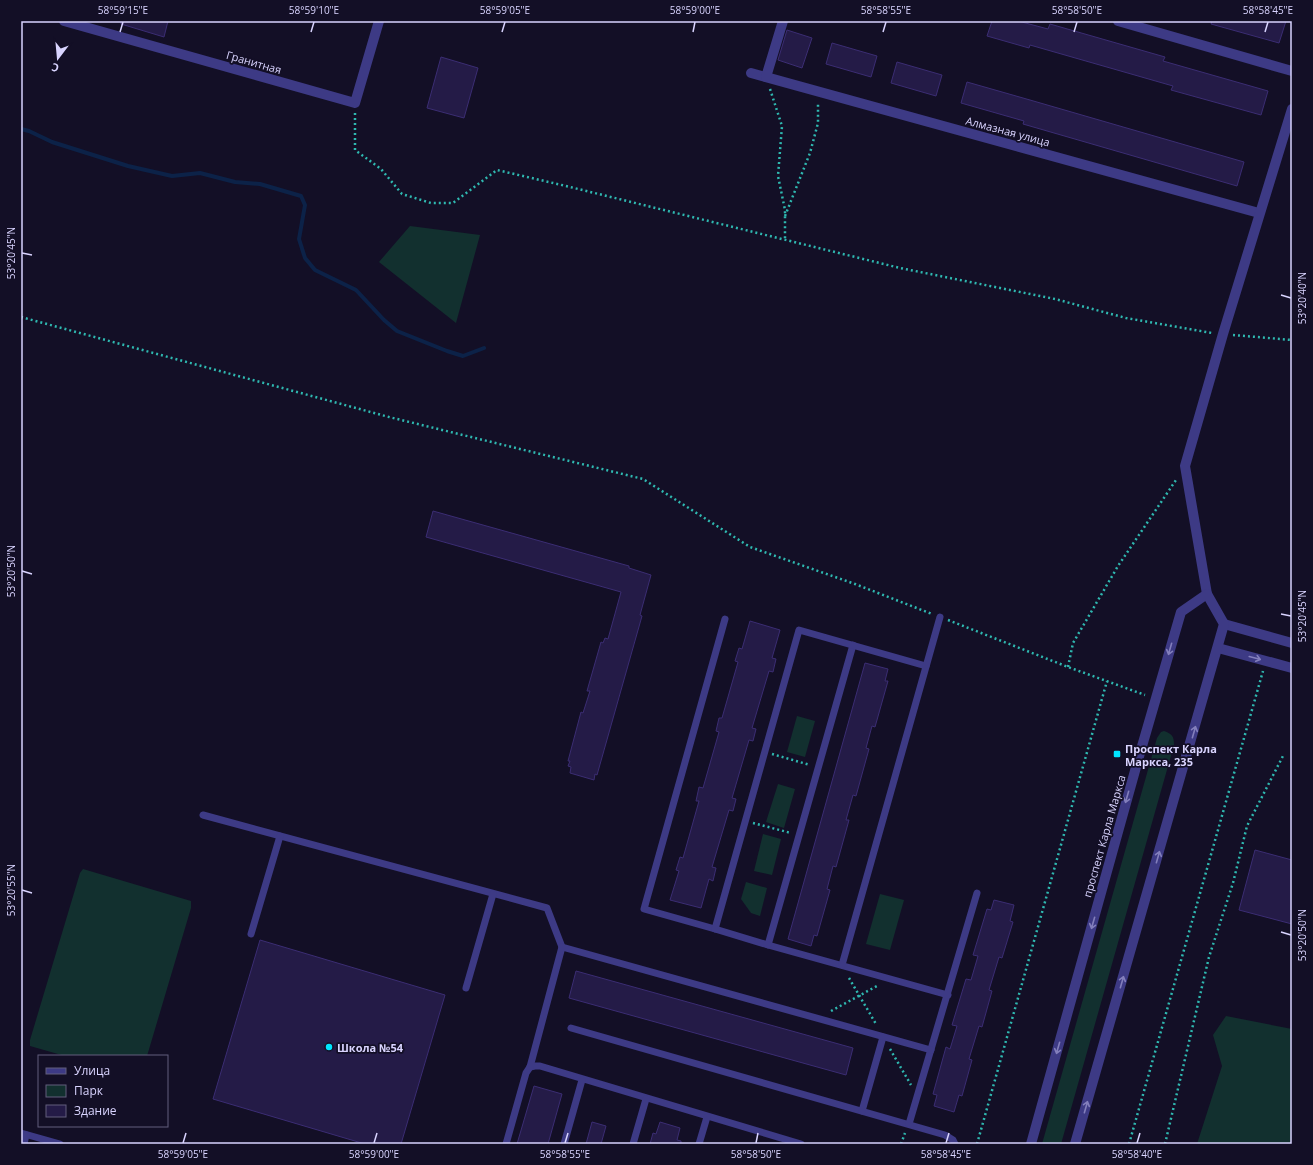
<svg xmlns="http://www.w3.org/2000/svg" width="1313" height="1165" viewBox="0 0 1313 1165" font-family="'Open Sans',sans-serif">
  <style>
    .green { fill: #12302f }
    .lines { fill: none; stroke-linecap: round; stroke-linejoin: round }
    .stream { stroke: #0c2248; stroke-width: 4 }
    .building { fill: #241b47; stroke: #3b2d73 }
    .path { stroke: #2fb8b0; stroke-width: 2.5; stroke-dasharray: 2 3; stroke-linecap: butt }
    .service { stroke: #3d3a85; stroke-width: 7 }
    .minor { stroke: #3d3a85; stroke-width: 10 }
    .tertiary { stroke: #3d3a85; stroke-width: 10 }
    .oneway { stroke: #837fbc }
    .ticks { fill: none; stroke: #d9d4ff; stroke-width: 1.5 }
    .poi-dot { fill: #00e5ff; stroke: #130f26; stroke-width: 1.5 }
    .labels { text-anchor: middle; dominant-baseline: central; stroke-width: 3.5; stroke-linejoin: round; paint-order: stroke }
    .street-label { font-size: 11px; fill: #d9d4ff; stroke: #130f26 }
    .poi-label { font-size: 11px; font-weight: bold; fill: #d9d4ff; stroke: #130f26; text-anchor: start }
    .neatline { fill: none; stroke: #d9d4ff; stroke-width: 1.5 }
    .ticks-label { font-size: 10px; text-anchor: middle; fill: #d9d4ff }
  </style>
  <rect width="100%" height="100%" fill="#130f26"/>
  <g class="green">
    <path d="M410,226l70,9 -24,88 -77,-61z"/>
    <path d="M797,716l18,5 -10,36 -18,-5z"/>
    <path d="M1164,731c8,3 10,5 10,14l-113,399h-19l115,-406 4,-6z"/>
    <path d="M778,784l17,5 -11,39 -18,-6z"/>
    <path d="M763,834l18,5 -9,36 -18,-4z"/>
    <path d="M83,869l108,32v7l-44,148h-82l-35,-10v-6l50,-167z"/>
    <path d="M746,882l21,6 -7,28 -9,-3 -10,-14z"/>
    <path d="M880,894l24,6 -14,50 -24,-6z"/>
    <path d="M1226,1016l66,13v115h-95l25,-78 -9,-31z"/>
  </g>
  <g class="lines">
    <path class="stream" d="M21,129l8,2 23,11 76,24 44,10 28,-3 35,9 25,2 41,12 4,9 -6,34 6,19 10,12 41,20 28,30 13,11 50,20 16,5 21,-8"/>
  </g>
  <g class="building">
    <path d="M121,21h47l-4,16 -43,-13z"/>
    <path d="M992,21h26l30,8 2,-5 115,33 -2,4 105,30 -7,24 -90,-25 2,-4 -143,-41 -1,3 -42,-12z"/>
    <path d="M1212,21h74l-7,22 -68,-19z"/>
    <path d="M787,30l25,8 -10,30 -24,-8z"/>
    <path d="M832,43l45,13 -6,21 -45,-13z"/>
    <path d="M441,57l37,11 -14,50 -37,-10z"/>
    <path d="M897,62l45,13 -6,21 -45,-13z"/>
    <path d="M967,82l63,18 214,62 -7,24 -214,-62 1,-3 -63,-18z"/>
    <path d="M433,511l196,55v2l22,7 -11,40 2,1 -45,159 -2,-1 -1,6 -24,-7 1,-6 -3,-1 2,-5h-2l13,-49 2,1 7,-22h-3l14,-49 2,1 2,-5 3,1 13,-47 -195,-55z"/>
    <path d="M750,621l30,9 -8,28 4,1 -3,13 -4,-1 -17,57 4,1 -3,12 -4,-1 -17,58 4,1 -3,12 -4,-1 -17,57 4,1 -3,13 -4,-2 -8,29 -31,-8 9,-29 -3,-1 4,-13 3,1 16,-57h-3l3,-14 4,1 16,-56 -3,-1 3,-13h3l16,-56 -3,-1 4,-13 3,1z"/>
    <path d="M865,663l23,6 -3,12h3l-13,46 -3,-1 -6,22 3,1 -13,47 -3,-1 -7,25h3l-13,47 -3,-1 -6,23 3,1 -13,46 -3,-1 -3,11 -23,-7z"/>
    <path d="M1255,850l37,10v64l-53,-14z"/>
    <path d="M994,900l20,5 -4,16 3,1 -11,36 -3,-1 -10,33 3,1 -10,36 -3,-1 -10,33 3,1 -10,36 -3,-1 -5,17 -20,-6 3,-11 -4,-1 13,-47 4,2 7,-23 -5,-1 14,-46 5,1 7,-24 -5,-1 14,-46 4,1z"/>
    <path d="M260,940l185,55 -44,149h-36l-152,-45z"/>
    <path d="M576,971l277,77 -7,27 -277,-77z"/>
    <path d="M534,1086l28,8 -14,50h-31z"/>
    <path d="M592,1122l14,4 -5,18h-15z"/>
    <path d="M660,1122l20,6 -3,12 4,1v3h-31l3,-11 3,1z"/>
  </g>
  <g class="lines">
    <g class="path">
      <path d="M770,89l12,37 -4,50 7,34v30"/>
      <path d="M355,113v37l26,19 21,25 29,9h22l44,-33 69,16 334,82 155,31 71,19 86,15"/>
      <path d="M785,216l25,-63 8,-30v-20"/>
      <path d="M21,317l368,100 254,62 107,68 105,37 77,30"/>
      <path d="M1233,335l59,5"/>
      <path d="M948,620l120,47 77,28"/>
      <path d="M1068,667l5,-24 45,-77 58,-86"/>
      <path d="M772,754l38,11"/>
      <path d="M753,823l38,10"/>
      <path d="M849,978l27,46"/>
      <path d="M831,1011l46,-25"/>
      <path d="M890,1049l21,36"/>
      <path d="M901,1144l4,-11"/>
      <path d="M977,1144l130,-463"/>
      <path d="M1129,1144l134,-473"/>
      <path d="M1165,1144l44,-187 24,-74 14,-57 37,-72"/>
    </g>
    <g class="service">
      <path d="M853,645l-85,300 180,50"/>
      <path d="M203,815l344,93 15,39"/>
      <path d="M715,929l-71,-20 81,-290"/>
      <path d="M251,934l29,-98"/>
      <path d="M768,945l-53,-16 84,-299 127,36"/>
      <path d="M842,965l98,-348"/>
      <path d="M466,988l27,-94"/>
      <path d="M571,1028l374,107 8,5 2,4"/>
      <path d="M530,1067l5,-1h5l261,78"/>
      <path d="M862,1111l21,-74"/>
      <path d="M909,1124l68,-231"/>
      <path d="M21,1133l39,11"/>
      <path d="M24,1144l2,-9"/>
      <path d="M506,1144l20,-71 4,-6 32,-120 369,103"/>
      <path d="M564,1144l18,-64"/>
      <path d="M633,1144l13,-45"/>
      <path d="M699,1144l8,-27"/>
    </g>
    <g class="minor">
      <path d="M64,21l291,82 24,-82"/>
      <path d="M1118,21l174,50"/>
      <path d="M751,73l508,140"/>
      <path d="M766,77l17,-56"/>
      <path d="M1207,594l-22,-128 38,-132 69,-225"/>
      <path d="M1224,624l68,19"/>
      <path d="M1218,648l74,20"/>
    </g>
    <path class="tertiary" d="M1031,1144l107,-384 43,-148 26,-18 17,30 -149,520"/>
  </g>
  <defs><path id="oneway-shaft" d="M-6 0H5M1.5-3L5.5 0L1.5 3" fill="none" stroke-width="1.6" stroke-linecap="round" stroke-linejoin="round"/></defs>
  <g class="oneway">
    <use href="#oneway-shaft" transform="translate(1170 649) rotate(106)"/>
    <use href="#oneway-shaft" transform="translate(1255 658) rotate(15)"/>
    <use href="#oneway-shaft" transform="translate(1194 732) rotate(-74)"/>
    <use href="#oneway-shaft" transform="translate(1127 797) rotate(106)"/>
    <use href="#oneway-shaft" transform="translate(1158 857) rotate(-74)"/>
    <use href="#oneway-shaft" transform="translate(1093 923) rotate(106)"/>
    <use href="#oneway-shaft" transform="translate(1122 982) rotate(-74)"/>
    <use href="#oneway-shaft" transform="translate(1058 1048) rotate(106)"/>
    <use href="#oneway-shaft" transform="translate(1086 1107) rotate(-74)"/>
  </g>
  <path class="ticks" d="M120,32l3,-10M311,32l3,-10M502,32l3,-10M693,32l2,-10M883,32l3,-10M1074,32l3,-10M1265,32l3,-10M22,253l10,2M1281,295l10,3M22,571l10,3M1281,614l10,2M22,890l10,3M1281,932l10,3M183,1143l3,-10M374,1143l3,-10M565,1143l3,-10M756,1143l2,-10M946,1143l3,-10M1137,1143l3,-10"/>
  <g class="poi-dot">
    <rect x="1113" y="750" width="8" height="8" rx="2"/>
    <circle cx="329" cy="1047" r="4"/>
  </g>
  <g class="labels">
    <g class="street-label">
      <text transform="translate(254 62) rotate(16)">Гранитная</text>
      <text transform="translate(1008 131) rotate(15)">Алмазная улица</text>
      <text transform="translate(1104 836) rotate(-74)">проспект Карла Маркса</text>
    </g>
    <g class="poi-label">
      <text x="1125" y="748">Проспект Карла<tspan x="1125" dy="13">Маркса, 235</tspan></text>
      <text x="337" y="1047">Школа №54</text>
    </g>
  </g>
  <rect width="1313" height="1165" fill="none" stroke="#130f26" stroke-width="44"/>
  <rect x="38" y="1055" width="130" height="72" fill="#130f26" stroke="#625e7d"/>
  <rect x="46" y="1068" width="20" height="6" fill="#3d3a85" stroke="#625e7d"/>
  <text x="74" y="1075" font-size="12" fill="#d9d4ff">Улица</text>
  <rect x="46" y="1085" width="20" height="12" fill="#12302f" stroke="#625e7d"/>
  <text x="74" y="1095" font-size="12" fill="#d9d4ff">Парк</text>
  <rect x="46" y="1105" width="20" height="12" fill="#241b47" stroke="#625e7d"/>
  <text x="74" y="1115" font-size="12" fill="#d9d4ff">Здание</text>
  <g transform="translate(58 58) rotate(196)" stroke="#130f26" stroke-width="3" paint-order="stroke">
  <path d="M0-3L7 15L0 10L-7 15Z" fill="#d9d4ff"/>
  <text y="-6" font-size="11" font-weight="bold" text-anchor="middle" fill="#d9d4ff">С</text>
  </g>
  <rect x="22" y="22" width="1269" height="1121" class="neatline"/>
  <g class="ticks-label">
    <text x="123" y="14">58°59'15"E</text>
    <text x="314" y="14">58°59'10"E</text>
    <text x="505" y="14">58°59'05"E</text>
    <text x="695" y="14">58°59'00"E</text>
    <text x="886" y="14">58°58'55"E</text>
    <text x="1077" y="14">58°58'50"E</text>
    <text x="1268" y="14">58°58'45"E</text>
    <text transform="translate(11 253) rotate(-90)" y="4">53°20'45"N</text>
    <text transform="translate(1302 298) rotate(-90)" y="4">53°20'40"N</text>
    <text transform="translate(11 571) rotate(-90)" y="4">53°20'50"N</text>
    <text transform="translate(1302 616) rotate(-90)" y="4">53°20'45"N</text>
    <text transform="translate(11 890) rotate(-90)" y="4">53°20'55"N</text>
    <text transform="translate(1302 935) rotate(-90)" y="4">53°20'50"N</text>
    <text x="183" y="1158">58°59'05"E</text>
    <text x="374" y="1158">58°59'00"E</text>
    <text x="565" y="1158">58°58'55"E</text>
    <text x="756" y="1158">58°58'50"E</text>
    <text x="946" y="1158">58°58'45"E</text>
    <text x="1137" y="1158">58°58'40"E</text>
  </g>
</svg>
